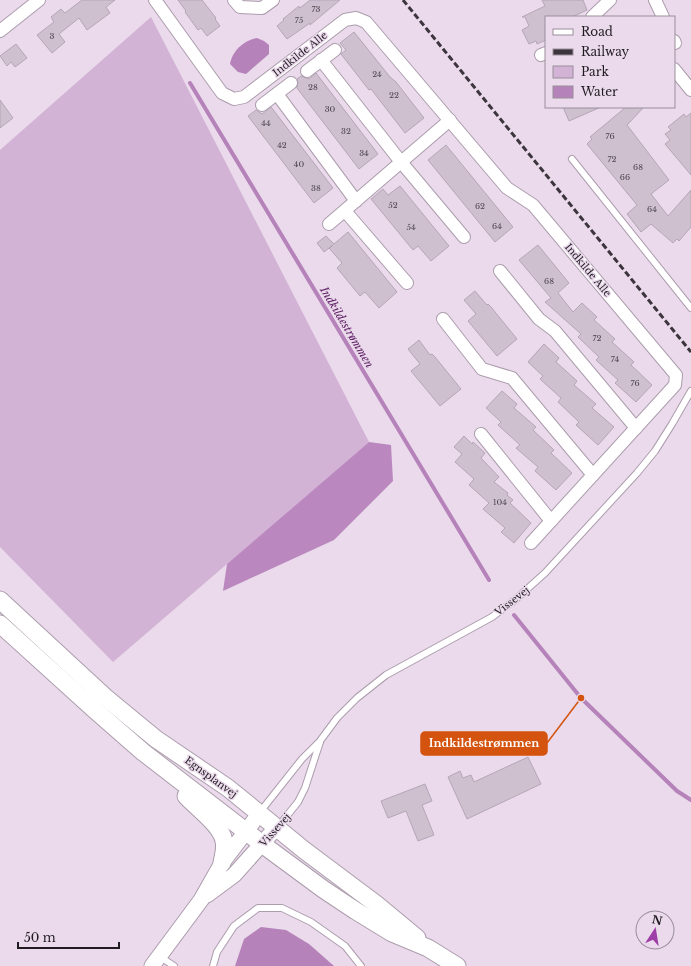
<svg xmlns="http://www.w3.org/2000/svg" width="691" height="966" viewBox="0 0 691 966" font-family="'Libre Baskerville',serif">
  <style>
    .green { fill: #d2b2d5 }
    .forest { fill: #ba87bf }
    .water { fill: #b582ba }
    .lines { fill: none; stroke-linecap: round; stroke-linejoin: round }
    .stream { stroke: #b582ba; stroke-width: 4 }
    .building { fill: #cfc0d0; stroke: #b5a6b7 }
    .service-casing { stroke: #ac9dad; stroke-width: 8 }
    .minor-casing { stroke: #ac9dad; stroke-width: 14 }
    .tertiary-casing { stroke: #ac9dad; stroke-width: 17 }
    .secondary-casing { stroke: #ac9dad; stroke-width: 19 }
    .service { stroke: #fff; stroke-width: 6 }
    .minor { stroke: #fff; stroke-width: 12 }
    .tertiary { stroke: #fff; stroke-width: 15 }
    .secondary { stroke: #fff; stroke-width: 17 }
    .rail { stroke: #3c353d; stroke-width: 3; stroke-dasharray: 6 3; stroke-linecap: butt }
    .labels { text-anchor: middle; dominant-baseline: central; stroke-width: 3; stroke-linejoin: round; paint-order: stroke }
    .number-label { font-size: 8px; fill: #4c444d }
    .street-label { font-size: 10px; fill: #201b21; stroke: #eadaeb }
    .water-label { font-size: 11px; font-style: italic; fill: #612367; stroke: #eadaeb }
    .leader { fill: none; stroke: #d4530e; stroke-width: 1.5 }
    .callout-dot { fill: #d4530e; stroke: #eadaeb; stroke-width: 1.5 }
    .callout { fill: #d4530e; stroke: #d4530e; stroke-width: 1.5 }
    .callout-label { font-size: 11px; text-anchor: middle; font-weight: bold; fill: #fff }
  </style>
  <rect width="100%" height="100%" fill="#eadaeb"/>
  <path class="green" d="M151,17l218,425 -256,220 -113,-115v-397z"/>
  <path class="forest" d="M369,442l22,3 2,36 -59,59 -111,51 4,-27z"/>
  <g class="water">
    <path d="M257,38l7,3 5,4v9l-23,20 -8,-2 -8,-8c2,-13 14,-24 27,-26z"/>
    <path d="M261,927l25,3 23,14 25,22h-99l9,-27z"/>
  </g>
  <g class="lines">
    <g class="stream">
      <path d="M190,83l299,497"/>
      <path d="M514,615l67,83 96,93 14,9"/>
    </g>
  </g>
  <g class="building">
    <path d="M82,0h33l-9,7 4,6 -23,17 -8,-12 -20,16 6,8 -13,11 -15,-18 17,-13 -3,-5 10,-8 4,4z"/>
    <path d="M178,0h24l14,18 -1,1 5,7 -13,10 -6,-8 -3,2 -13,-18 1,-1z"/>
    <path d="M310,0h30l-30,25v-2l-23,16 -10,-13 7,-6 -1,-1 16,-13 1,2z"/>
    <path d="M542,0h41l4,10 -15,7h-26v23l-9,4 -1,-3 -7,3 -7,-14 7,-4 -4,-9h-3l23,-11z"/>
    <path d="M354,32l36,45 6,5 28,36 -19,15 -34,-44 -2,1 -28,-36 5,-4 -6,-7z"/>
    <path d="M16,44l11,14 -12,9 -4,-5 -4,4 -7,-10z"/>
    <path d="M316,73l62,81 -19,15 -62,-81 1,-6 -1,-3 4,-3 8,3z"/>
    <path d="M0,100l13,18 -13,10z"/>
    <path d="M271,107l62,81 -19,15 -66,-87 8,-6 6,4z"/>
    <path d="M563,107h38l-32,14z"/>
    <path d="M626,107h18l-17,18 42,55 -18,14 17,22 23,-26v37l-12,14 -2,-2 -4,4 -22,-19 -10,8 -14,-18 10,-9 -50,-61 5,-5 -2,-2z"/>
    <path d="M691,113v62l-26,-31 5,-4 -5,-6 6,-4 -3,-3 16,-13 2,3z"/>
    <path d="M446,145l67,82 -18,15 -67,-82z"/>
    <path d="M400,186l49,60 -18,15 -13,-15 -5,4 -42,-51 12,-10 5,6z"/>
    <path d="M348,232l49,60 -18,16 -14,-16 -5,4 -23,-28 5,-5 -13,-15 4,-3 -9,7 -7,-9 9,-7 8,8z"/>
    <path d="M538,245l31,38 -11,10 15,19 9,-9 15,14 -3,3 21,19 -3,3 22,20 -3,3 21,20 -16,17 -21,-19 3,-3 -22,-20 3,-3 -21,-20 3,-3 -36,-32 6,-4 -32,-38z"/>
    <path d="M475,291l12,14 1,-1 3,3 26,32 -20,17 -29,-35 8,-7 -12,-14z"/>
    <path d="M419,340l11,15 2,-1 3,3 26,32 -21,17 -29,-35 9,-7 -12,-15z"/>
    <path d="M544,344l15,14 -3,4 21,19 -3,4 22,19 -4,4 22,19 -16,18 -22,-20 3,-3 -21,-20 3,-4 -21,-19 3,-3 -15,-14z"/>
    <path d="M502,391l15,13 -3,4 22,19 -3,3 21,20 -3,3 21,20 -16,17 -21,-19 3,-4 -22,-19 4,-3 -22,-20 3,-3 -15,-14z"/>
    <path d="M464,436l8,8 1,-2 12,11 -4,5 18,19 -5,5 14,11 -1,2 6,5 -3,3 21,20 -17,20 -13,-11 4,-4 -22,-19 6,-6 -20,-18 5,-6 -19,-17 7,-8 -8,-7z"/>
    <path d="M528,757l13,27 -74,35 -19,-42 12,-6 3,7 8,-3 3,7z"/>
    <path d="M425,784l7,17 -10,4 12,30 -16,6 -12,-30 -18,7 -7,-17z"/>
  </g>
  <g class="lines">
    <g class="service-casing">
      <g id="service">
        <path d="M572,159l119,149"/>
        <path d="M260,812l42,-53 18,-18 17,-23 20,-20 29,-23 106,-58 24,-18 29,-26 92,-100 18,-22 17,-27 19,-33"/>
        <path d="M277,828l21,-26 7,-14 15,-46"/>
        <path d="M159,956l15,10"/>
        <path d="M213,966l4,-14 17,-26 24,-18h24l29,14 34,24 16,20"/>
      </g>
    </g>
    <g class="minor-casing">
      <g id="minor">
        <path d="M155,0l67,93 12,6 10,-2 101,-77 11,-2 10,4 141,166 26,17 143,170 -1,10 -144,158"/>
        <path d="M234,0l6,7 22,1 11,-8"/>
        <path d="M655,0l8,17"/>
        <path d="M592,17l18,-17"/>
        <path d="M0,31l39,-31"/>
        <path d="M674,41l1,2"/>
        <path d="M541,55l5,-2"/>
        <path d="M321,60l80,102 63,75"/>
        <path d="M674,69l17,21"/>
        <path d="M307,71l28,-21"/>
        <path d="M277,94l79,107"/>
        <path d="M262,105l29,-22"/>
        <path d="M345,211l62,72"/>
        <path d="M329,224l121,-104"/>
        <path d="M500,271l39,48 16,12 81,97"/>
        <path d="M443,319l39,50 30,9 81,97"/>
        <path d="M481,434l70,87"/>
      </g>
    </g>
    <g class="tertiary-casing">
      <g id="tertiary">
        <path d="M207,895l27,-20 42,-47"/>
        <path d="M152,966l49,-66 21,-37 37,-49"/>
      </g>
    </g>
    <g class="secondary-casing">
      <g id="secondary">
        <path d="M0,600l105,97 51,42 72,49 76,62 72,54 41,34"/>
        <path d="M0,624l96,87 47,41 119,92 61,45 33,22 36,22 36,15 29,18"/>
        <path d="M186,796c12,13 35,29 38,45 2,8 -1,15 -2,22"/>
      </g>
    </g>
    <use href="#service" class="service"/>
    <use href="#minor" class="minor"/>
    <use href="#tertiary" class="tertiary"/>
    <use href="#secondary" class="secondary"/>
    <path class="rail" d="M403,0l288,352"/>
  </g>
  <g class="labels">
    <g class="number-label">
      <text x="316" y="9">73</text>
      <text x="299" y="20">75</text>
      <text x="52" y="36">3</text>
      <text x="377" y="74">24</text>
      <text x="313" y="87">28</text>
      <text x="394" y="95">22</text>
      <text x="330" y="109">30</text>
      <text x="266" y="123">44</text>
      <text x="346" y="131">32</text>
      <text x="610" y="136">76</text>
      <text x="282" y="145">42</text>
      <text x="364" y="153">34</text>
      <text x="612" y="159">72</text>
      <text x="299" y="164">40</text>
      <text x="638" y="167">68</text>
      <text x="625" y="177">66</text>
      <text x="316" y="188">38</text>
      <text x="393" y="205">52</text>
      <text x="480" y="206">62</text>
      <text x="652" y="209">64</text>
      <text x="497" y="226">64</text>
      <text x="411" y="227">54</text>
      <text x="549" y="281">68</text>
      <text x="597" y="338">72</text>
      <text x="615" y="359">74</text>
      <text x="635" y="383">76</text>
      <text x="500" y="502">104</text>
    </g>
    <g class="street-label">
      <text transform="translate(300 54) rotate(-38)">Indkilde Alle</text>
      <text transform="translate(588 270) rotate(50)">Indkilde Alle</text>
      <text transform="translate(512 601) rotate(-38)">Vissevej</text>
      <text transform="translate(211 777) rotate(36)">Egnsplanvej</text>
      <text transform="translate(275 830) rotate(-48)">Vissevej</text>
    </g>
    <g class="water-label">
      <text transform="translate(347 327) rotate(59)">Indkildestrømmen</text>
    </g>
  </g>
  <path class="leader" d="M581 698L547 743"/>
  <circle class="callout-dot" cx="581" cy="698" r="4"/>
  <rect class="callout" x="421" y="732" width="126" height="23" rx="4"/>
  <g class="callout-label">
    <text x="484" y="747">Indkildestrømmen</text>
  </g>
  <rect x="545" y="16" width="130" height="92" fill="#eadaeb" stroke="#998e9a"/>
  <rect x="553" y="29" width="20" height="6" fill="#ffffff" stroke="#998e9a"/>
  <text x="581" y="36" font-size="12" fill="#201b21">Road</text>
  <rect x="553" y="49" width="20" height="6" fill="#3c353d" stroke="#998e9a"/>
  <text x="581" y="56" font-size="12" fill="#201b21">Railway</text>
  <rect x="553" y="66" width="20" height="12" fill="#d2b2d5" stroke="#998e9a"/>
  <text x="581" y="76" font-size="12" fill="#201b21">Park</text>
  <rect x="553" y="86" width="20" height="12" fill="#b582ba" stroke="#998e9a"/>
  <text x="581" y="96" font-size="12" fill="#201b21">Water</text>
  <g transform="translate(655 930) rotate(12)"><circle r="19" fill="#eadaeb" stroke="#998e9a"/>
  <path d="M0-3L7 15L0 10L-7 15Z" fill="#9e3fa8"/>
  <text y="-6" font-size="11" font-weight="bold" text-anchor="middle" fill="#201b21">N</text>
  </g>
  <path d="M18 942v6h101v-6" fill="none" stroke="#201b21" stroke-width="2"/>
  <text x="24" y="942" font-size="12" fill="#201b21" stroke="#eadaeb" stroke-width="3" paint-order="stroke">50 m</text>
</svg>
